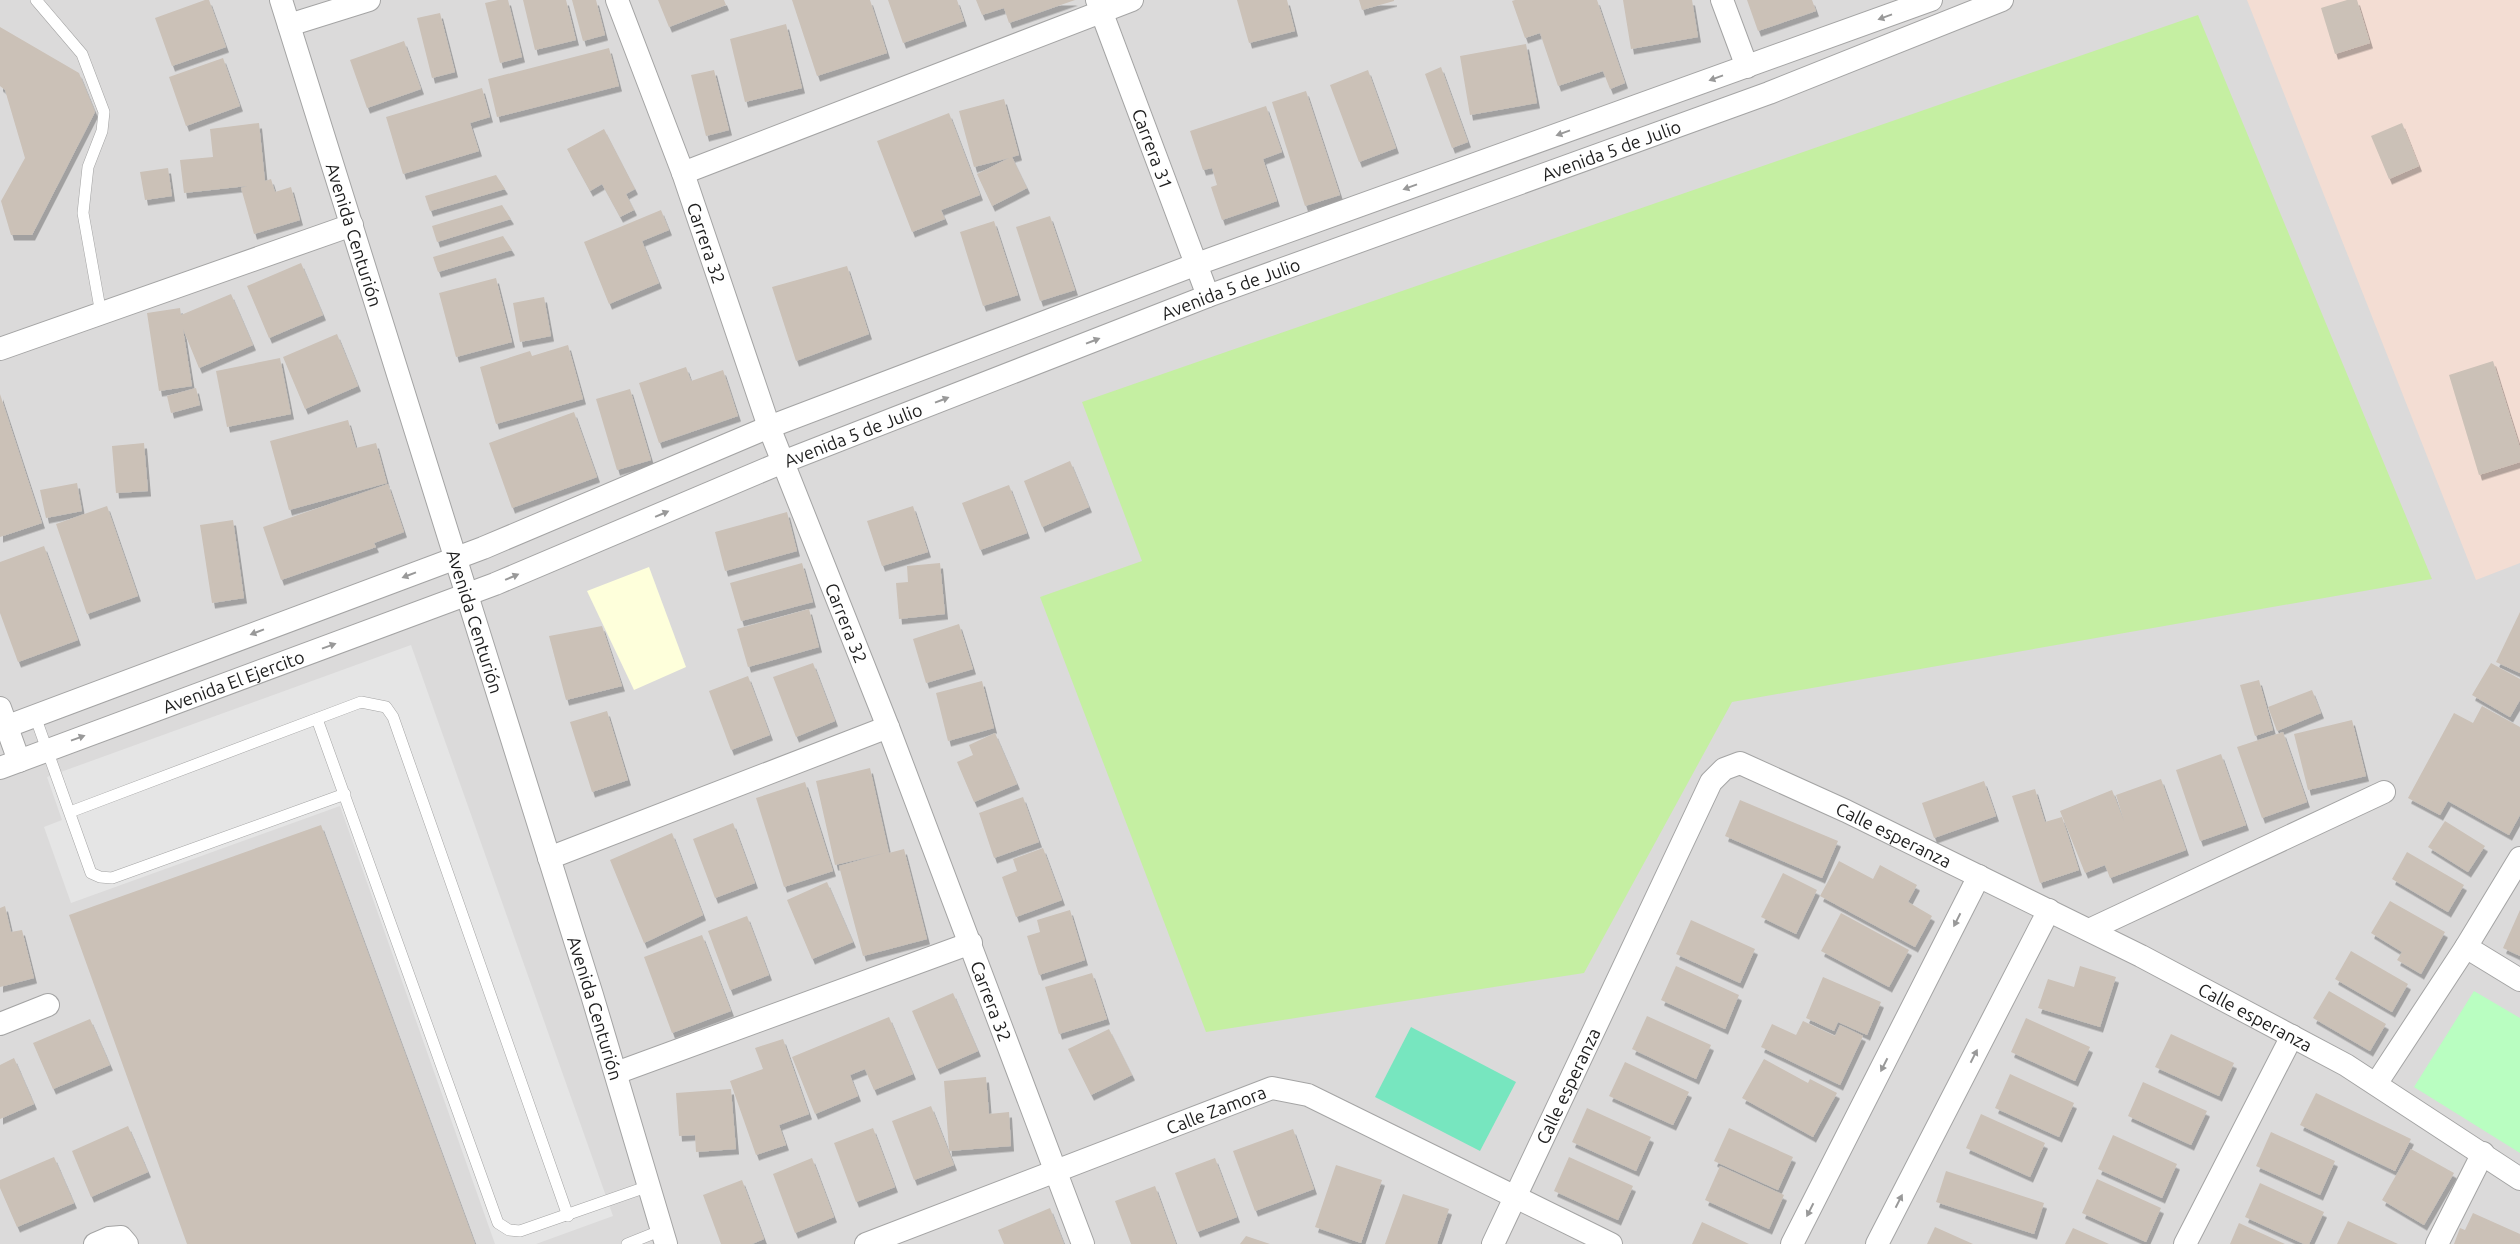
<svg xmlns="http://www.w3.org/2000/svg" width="2520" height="1244" viewBox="0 0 2520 1244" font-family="Ubuntu,sans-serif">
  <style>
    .residential { fill: #dbdada }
    .education { fill: #feffdb }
    .military { fill: #f3ddd3 }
    .grass { fill: #c5efa2 }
    .park { fill: #b9fec1 }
    .pitch { fill: #77e6bf }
    .parking { fill: #e5e5e5 }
    .building { fill: #cbc1b7; filter: url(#shadow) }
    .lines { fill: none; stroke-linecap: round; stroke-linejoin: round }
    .lane-casing { stroke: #a4a4a4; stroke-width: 12 }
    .street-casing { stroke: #a4a4a4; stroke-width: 24 }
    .lane { stroke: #fff; stroke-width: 11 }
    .street { stroke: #fff; stroke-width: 22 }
    .oneway { fill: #999 }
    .labels { text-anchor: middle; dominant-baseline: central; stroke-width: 4.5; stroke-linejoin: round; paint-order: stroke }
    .street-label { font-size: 18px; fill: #1d1d1d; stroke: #fff }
  </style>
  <defs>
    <filter id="shadow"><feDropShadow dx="3" dy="5.5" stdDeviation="0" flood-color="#0004"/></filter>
  </defs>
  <rect width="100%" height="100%" fill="#efebe2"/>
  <rect class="residential" x="0" y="0" width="2520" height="1244"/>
  <path class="education" d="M649,567l37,100 -52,23 -47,-99z"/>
  <path class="military" d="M2247,0h273v563l-44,17z"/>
  <path class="grass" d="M2198,15l234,564 -700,123 -148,271 -378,59 -166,-435 102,-36 -60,-159z"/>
  <path class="park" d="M2474,991l46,27v135l-106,-66z"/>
  <path class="pitch" d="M1411,1027l105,55 -36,69 -105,-54z"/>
  <path class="parking" d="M411,645l202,571 -77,28h-41l-155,-438 -269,97 -27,-76 18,-7 -15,-43z"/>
  <g class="building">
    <path d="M205,0h4l17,47 -54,19 -17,-48z"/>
    <path d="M498,0h10l14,57 -22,6 -15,-60z"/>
    <path d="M523,0h43l10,40 -41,10z"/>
    <path d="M572,0h24l9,35 -22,6z"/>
    <path d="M658,0h66l2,5 -57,22z"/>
    <path d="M792,0h78l17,53 -70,23z"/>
    <path d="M888,0h69l7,21 -61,22z"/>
    <path d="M976,0h99l-66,23 -5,-15 -22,7z"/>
    <path d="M1237,0h50l8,31 -46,12z"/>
    <path d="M1359,0h35v1l-32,9z"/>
    <path d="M1515,0h82l28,83 -15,6 -7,-18 -45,15 -18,-53 -15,5 -13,-37z"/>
    <path d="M1623,0h69l6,37 -67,12z"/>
    <path d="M1747,0h65l4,11 -58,20z"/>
    <path d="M2347,0h10l13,43 -35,11 -14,-46z"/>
    <path d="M440,13l15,59 -23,6 -15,-60z"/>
    <path d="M786,24l16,64 -57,14 -15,-63z"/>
    <path d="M0,27l79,46 16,39 -63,123h-21l-10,-34 24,-43 -20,-68 -5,-4z"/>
    <path d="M404,41l17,48 -54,19 -17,-48z"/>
    <path d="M1526,44l11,59 -67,12 -10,-59z"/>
    <path d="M609,48l10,38 -122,31 -9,-38z"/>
    <path d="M223,58l17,48 -54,20 -17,-49z"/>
    <path d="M1441,67l27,75 -16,6 -27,-74z"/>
    <path d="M714,70l15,60 -23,6 -15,-61z"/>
    <path d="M1368,70l28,78 -37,14 -29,-77z"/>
    <path d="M482,88l8,29 -20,6 9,28 -76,23 -17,-57z"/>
    <path d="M1306,91l34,104 -35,11 -33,-104z"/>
    <path d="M1004,99l15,56 -7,2 15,31 -35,18 -15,-32 32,-16 -35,9 -15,-56z"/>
    <path d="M1266,106l16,46 -19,7 14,42 -55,19 -11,-33 6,-2 -5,-17 -9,2 -13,-39z"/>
    <path d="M949,113l31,82 -39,15 4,9 -33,13 -35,-91z"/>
    <path d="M259,123l6,58 6,-2 4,13 16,-5 9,33 -46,14 -13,-46 6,-2 -63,7 -4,-33 33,-3 -3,-28z"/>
    <path d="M2402,123l17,43 -30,13 -18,-43z"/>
    <path d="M604,129l31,60 -9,5 8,16 -14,7 -18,-33 -12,7 -23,-42z"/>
    <path d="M168,168l4,28 -27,4 -5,-28z"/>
    <path d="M496,175l9,14 -75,22 -5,-15z"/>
    <path d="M502,205l9,14 -74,23 -5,-16z"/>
    <path d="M661,210l8,20 -27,11 17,42 -50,21 -25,-62z"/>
    <path d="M1050,216l25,74 -35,11 -24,-74z"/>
    <path d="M994,221l24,74 -35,11 -23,-74z"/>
    <path d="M503,236l9,14 -74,22 -5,-15z"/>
    <path d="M301,263l22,52 -54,23 -22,-52z"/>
    <path d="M847,266l22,68 -73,27 -24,-74z"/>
    <path d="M496,278l16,64 -56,15 -17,-64z"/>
    <path d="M231,294l22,51 -54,23 -16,-39 9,57 -33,5 -12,-78 33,-5 1,7z"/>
    <path d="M544,297l7,39 -31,6 -7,-39z"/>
    <path d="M337,334l21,52 -53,23 -22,-52z"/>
    <path d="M568,345l15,54 -87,25 -16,-57 50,-16 2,5z"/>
    <path d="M280,358l11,56 -64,13 -11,-56z"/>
    <path d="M2493,361l27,87v14l-41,13 -30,-100z"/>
    <path d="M686,367l5,14 32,-11 15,46 -79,27 -20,-60z"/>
    <path d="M196,388l4,17 -29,8 -4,-17z"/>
    <path d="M630,389l21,71 -34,10 -21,-71z"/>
    <path d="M0,394l42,129 -42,14z"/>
    <path d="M574,412l23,65 -85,31 -23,-65z"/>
    <path d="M348,420l8,28 20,-5 11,40 -98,27 -19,-69z"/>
    <path d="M144,443l4,48 -32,2 -4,-47z"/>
    <path d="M1070,461l19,46 -47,20 -18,-46z"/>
    <path d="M77,483l5,28 -36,7 -6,-28z"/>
    <path d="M388,484l16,48 -30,11 2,4 -95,33 -18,-53z"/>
    <path d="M1009,485l18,48 -47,17 -18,-47z"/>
    <path d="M107,506l31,90 -51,18 -31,-90z"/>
    <path d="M913,506l15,46 -46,14 -15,-45z"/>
    <path d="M787,512l10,39 -72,20 -10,-39z"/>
    <path d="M233,520l11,78 -32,5 -12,-78z"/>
    <path d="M44,546l34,94 -60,22 -18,-49v-51z"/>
    <path d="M802,563l11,39 -72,19 -11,-38z"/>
    <path d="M940,563l5,51 -46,5 -3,-36 12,-1 -1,-16z"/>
    <path d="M809,609l10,38 -71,20 -11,-38z"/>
    <path d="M2520,612v61l-24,-11z"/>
    <path d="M959,624l14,45 -47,14 -13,-44z"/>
    <path d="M602,626l20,60 -56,14 -17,-64z"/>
    <path d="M813,663l22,58 -39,16 -23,-60z"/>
    <path d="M2491,663l29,16v21l-10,17 -38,-22z"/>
    <path d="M748,676l22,59 -39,15 -22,-59z"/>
    <path d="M2259,680l14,50 -18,6 -15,-51z"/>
    <path d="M982,681l12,47 -46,13 -12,-48z"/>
    <path d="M2312,690l9,23 -44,18 -9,-24z"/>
    <path d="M2482,706l38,21v88l-11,20 -61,-34 -8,14 -32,-17 46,-85 19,10z"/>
    <path d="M607,711l21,69 -36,12 -22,-70z"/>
    <path d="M2352,720l14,56 -58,14 -14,-56z"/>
    <path d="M2283,732l24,70 -45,16 -25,-71z"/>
    <path d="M995,733l22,51 -43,18 -17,-40 16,-7 -4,-10z"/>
    <path d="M2221,754l25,71 -46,16 -24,-71z"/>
    <path d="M870,768l19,85 15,-4 23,90 -64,17 -24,-90 46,-13 -50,12 -19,-84z"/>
    <path d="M2161,779l25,71 -76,28 -5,-13 -20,8 -25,-62 52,-21 12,31 -8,-26z"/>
    <path d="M1984,781l12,35 -62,22 -12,-35z"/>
    <path d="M805,782l28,89 -49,16 -28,-89z"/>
    <path d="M2035,789l10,33 17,-5 17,53 -39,13 -28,-87z"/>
    <path d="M1023,797l16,45 -45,16 -15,-45z"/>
    <path d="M1740,800l98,41 -16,37 -97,-42z"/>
    <path d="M2445,821l40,25 -17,26 -40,-25z"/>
    <path d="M733,823l22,60 -40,15 -22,-59z"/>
    <path d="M321,825l154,419h-288l-118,-329z"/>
    <path d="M672,833l31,82 -59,28 -34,-83z"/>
    <path d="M1043,848l19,52 -46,17 -14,-40 15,-6 -4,-12z"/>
    <path d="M2407,852l57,33 -16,27 -56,-33z"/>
    <path d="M1839,861l34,18 7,-14 37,20 -9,17 24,14 -17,31 -95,-51z"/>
    <path d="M1783,873l34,17 -21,44 -35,-17z"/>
    <path d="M827,882l26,60 -41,17 -25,-59z"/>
    <path d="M2390,901l55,31 -24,42 -24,-14 5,-8 -31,-19z"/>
    <path d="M5,906l6,26 11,-2 12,48 -34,9v-79z"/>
    <path d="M1070,910l15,50 -46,15 -12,-39 13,-4 -3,-12z"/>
    <path d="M2520,910v46l-17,-8z"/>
    <path d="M1841,913l68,37 -20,37 -68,-36z"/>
    <path d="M747,916l22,59 -39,15 -22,-59z"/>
    <path d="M1691,920l64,29 -15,34 -64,-29z"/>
    <path d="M702,935l29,76 -59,22 -28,-76z"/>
    <path d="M2351,951l57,33 -16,28 -57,-33z"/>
    <path d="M1676,966l63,29 -14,34 -64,-29z"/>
    <path d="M2080,966l36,11 -16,50 -62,-19 10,-29 26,8z"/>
    <path d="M1092,973l15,46 -48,15 -14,-47z"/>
    <path d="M1823,977l58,25 -14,33 -29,-13 -4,9 -28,-13z"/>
    <path d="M2329,991l57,33 -16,27 -57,-33z"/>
    <path d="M953,993l25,58 -41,18 -25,-58z"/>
    <path d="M1647,1016l64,29 -15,34 -64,-30z"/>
    <path d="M889,1017l24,57 -39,16 -9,-21 -15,6 8,21 -43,18 -23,-57z"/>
    <path d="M2026,1018l64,29 -15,34 -64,-29z"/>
    <path d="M90,1019l20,46 -57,24 -20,-46z"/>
    <path d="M1803,1021l32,15 5,-11 23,11 -23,49 -79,-38 11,-23 24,11z"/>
    <path d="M1109,1029l23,46 -41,20 -23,-46z"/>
    <path d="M2171,1034l63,29 -15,33 -64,-29z"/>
    <path d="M783,1039l26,75 -30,11 7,20 -30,10 -26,-74 33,-12 -8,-21z"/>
    <path d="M14,1058l20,46 -34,15v-54z"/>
    <path d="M1764,1059l44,24 2,-4 27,14 -24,44 -71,-39z"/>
    <path d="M1625,1062l64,30 -16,33 -64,-29z"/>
    <path d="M2010,1074l64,29 -15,34 -64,-29z"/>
    <path d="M986,1077l3,37 20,-2 2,34 -62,5 -5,-70z"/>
    <path d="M2143,1082l64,29 -16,34 -63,-29z"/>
    <path d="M731,1089l5,60 -40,3 -1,-17 -16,1 -3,-43z"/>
    <path d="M2316,1093l95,46 -16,32 -95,-46z"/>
    <path d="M931,1106l23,59 -40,15 -22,-59z"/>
    <path d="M1587,1108l64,29 -15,34 -64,-29z"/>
    <path d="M1981,1114l64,29 -15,34 -64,-29z"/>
    <path d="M128,1126l20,46 -57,25 -19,-46z"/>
    <path d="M873,1128l22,59 -39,15 -22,-59z"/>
    <path d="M1729,1128l64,29 -15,33 -64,-29z"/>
    <path d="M1293,1129l21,60 -59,22 -22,-60z"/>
    <path d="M2271,1132l64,29 -15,34 -64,-29z"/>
    <path d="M2113,1135l64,29 -15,34 -64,-29z"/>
    <path d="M2411,1149l43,24 -30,52 -42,-25z"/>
    <path d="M54,1157l20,46 -57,24 -17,-39v-8z"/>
    <path d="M1569,1157l64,29 -15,34 -64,-29z"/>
    <path d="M812,1158l22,59 -39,16 -22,-59z"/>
    <path d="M1215,1158l22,59 -40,15 -22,-59z"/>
    <path d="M1336,1165l46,15 -21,63 -46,-16z"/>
    <path d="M1720,1166l64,29 -15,34 -64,-29z"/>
    <path d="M1946,1171l98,32 -10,31 -98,-32z"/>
    <path d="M2097,1179l64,29 -15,34 -64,-29z"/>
    <path d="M742,1180l22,59 -12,5h-31l-18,-49z"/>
    <path d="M2260,1183l64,29 -15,32h-5l-59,-27z"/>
    <path d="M1155,1186l21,58h-45l-16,-43z"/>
    <path d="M1403,1194l46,15 -12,35h-52z"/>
    <path d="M1050,1208l14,36h-60l-6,-14z"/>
    <path d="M2473,1213l47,21v10h-66l6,-16 5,2z"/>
    <path d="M2348,1221l50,23h-61z"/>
    <path d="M1702,1222l47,22h-57z"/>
    <path d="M2239,1223l46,21h-55z"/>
    <path d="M1935,1227l38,17h-46z"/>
    <path d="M2073,1228l36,16h-44z"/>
    <path d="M1246,1236l24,8h-30z"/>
  </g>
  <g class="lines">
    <g class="lane-casing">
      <g id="lane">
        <path d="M36,0l46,54 22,58 -2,19 -14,36 -5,46 18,101"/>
        <path d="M35,716l56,157 9,4 12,1 233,-84"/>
        <path d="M317,719l181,504 11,7 11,1 129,-45"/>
        <path d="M70,812l291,-110 25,5 7,10 175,499"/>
        <path d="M627,1244l35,-14"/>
      </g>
    </g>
    <g class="street-casing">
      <g id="street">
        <path id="s1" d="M281,0l311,995 74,249"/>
        <path id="s2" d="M617,0l66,173 86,254 119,300 195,517"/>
        <path id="s3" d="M1097,0l111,296"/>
        <path d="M1722,0l25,67"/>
        <path d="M289,25l80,-25"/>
        <path d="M683,173l449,-173"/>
        <path d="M0,349l352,-124"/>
        <path d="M0,708l19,53"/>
        <path d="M0,729l483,-181 286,-121 428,-163 734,-264"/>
        <path id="s4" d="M0,768l495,-184 288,-122 425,-166 561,-203 233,-93"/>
        <path d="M549,858l339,-131"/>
        <path d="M2089,930l295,-138"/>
        <path d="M2466,947l54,33"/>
        <path d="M0,1024l48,-19"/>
        <path d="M616,1073l355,-130"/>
        <path d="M2376,1084l90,-137 54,-89"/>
        <path d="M95,1244l14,-6 12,-1 6,7"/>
        <path id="s5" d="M866,1244l406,-156 36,7 303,149"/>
        <path id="s6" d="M1493,1244l218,-462 13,-13 16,-6 106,48 295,145 205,109 174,114"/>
        <path d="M1792,1244l187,-368"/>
        <path d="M1877,1244l172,-334"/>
        <path d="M2185,1244l107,-208"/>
        <path d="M2437,1244l46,-91"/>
      </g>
    </g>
    <use href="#lane" class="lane"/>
    <use href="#street" class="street"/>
  </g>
  <defs><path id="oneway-solid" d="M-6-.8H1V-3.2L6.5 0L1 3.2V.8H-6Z" transform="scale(1.25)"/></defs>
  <g class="oneway">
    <use href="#oneway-solid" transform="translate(1885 17) rotate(160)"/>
    <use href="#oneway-solid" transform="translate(1716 78) rotate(160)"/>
    <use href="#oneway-solid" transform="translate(1563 133) rotate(160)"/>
    <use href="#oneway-solid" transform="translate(1410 187) rotate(160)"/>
    <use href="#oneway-solid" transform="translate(1093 341) rotate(-21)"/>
    <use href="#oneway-solid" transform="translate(942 400) rotate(-21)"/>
    <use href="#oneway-solid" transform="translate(662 514) rotate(-23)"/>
    <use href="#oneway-solid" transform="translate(409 575) rotate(159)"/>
    <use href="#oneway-solid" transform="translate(512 577) rotate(-23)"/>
    <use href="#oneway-solid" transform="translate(257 632) rotate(159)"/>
    <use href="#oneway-solid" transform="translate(329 646) rotate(-20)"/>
    <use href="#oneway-solid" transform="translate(78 738) rotate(-20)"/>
    <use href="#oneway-solid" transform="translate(1957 920) rotate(117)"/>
    <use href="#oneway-solid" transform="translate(1974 1056) rotate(-63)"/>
    <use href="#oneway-solid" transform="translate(1884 1065) rotate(117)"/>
    <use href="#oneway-solid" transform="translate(1899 1201) rotate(-63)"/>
    <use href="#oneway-solid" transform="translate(1810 1210) rotate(117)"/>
  </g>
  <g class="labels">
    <g class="street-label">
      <text stroke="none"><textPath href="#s3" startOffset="159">Carrera 31</textPath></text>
      <text stroke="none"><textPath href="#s4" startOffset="1726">Avenida 5 de Julio</textPath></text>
      <text stroke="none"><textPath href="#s1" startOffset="246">Avenida Centurión</textPath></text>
      <text stroke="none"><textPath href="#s2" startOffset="259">Carrera 32</textPath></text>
      <text stroke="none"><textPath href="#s4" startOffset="1321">Avenida 5 de Julio</textPath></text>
      <text stroke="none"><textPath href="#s4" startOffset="916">Avenida 5 de Julio</textPath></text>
      <text stroke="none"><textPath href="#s1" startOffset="651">Avenida Centurión</textPath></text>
      <text stroke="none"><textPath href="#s2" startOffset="664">Carrera 32</textPath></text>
      <text stroke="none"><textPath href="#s4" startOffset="249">Avenida El Ejercito</textPath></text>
      <text stroke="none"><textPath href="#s6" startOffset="716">Calle esperanza</textPath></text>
      <text stroke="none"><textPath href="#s2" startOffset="1069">Carrera 32</textPath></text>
      <text stroke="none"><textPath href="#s1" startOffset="1056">Avenida Centurión</textPath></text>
      <text stroke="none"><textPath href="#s6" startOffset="1121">Calle esperanza</textPath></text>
      <text stroke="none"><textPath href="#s6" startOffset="175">Calle esperanza</textPath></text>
      <text stroke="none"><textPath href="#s5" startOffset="375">Calle Zamora</textPath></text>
    </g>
  </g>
</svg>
